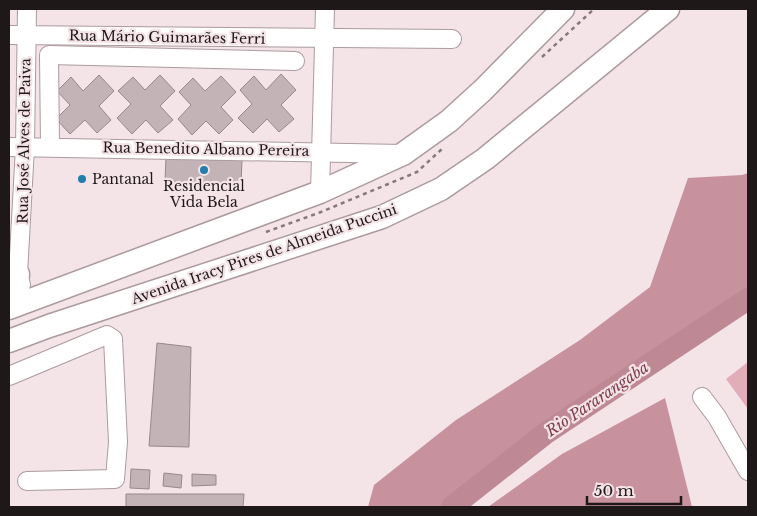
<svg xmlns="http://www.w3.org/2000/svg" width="757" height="516" viewBox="0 0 757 516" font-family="'Libre Baskerville',serif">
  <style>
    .green { fill: #e3acb9 }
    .forest { fill: #c7919e }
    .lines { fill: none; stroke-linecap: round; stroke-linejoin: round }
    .river { stroke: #be8895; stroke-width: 22 }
    .building { fill: #c3b3b6; stroke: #98888c }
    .minor-casing { stroke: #ab9b9e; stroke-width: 20 }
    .major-casing { stroke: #ab9b9e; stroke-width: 25 }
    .path { stroke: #84797b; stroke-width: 2.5; stroke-dasharray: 4 4; stroke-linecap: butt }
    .minor { stroke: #fff; stroke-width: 18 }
    .major { stroke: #fff; stroke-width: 22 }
    .poi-dot { fill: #227eac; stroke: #f4e3e7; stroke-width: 2 }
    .labels { text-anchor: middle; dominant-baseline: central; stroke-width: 4.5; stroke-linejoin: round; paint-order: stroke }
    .street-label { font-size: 14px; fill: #1e1819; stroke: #f4e3e7 }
    .poi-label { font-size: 14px; fill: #1e1819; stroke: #f4e3e7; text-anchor: start }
    .water-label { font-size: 15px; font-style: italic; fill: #7f3a4e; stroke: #f4e3e7 }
  </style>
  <rect width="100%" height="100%" fill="#f4e3e7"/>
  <path class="green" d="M748,362v47l-22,-30z"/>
  <g class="forest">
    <path d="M748,173v127l-202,133 -94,74h-84l6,-22 82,-65 124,-80 70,-53 38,-109 54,-3z"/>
    <path d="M665,398l27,109h-204l74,-53z"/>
  </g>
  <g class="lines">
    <path class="river" d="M452,507l94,-74 202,-134"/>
  </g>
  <g class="building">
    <path d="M281,74l15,16 -15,15 13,14 -15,13 -12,-13 -14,14 -15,-15 14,-14 -12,-14 14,-14 12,14z"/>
    <path d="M99,75l15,16 -15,15 12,14 -14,13 -12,-13 -15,14 -14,-15 14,-14 -13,-14 14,-14 12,14z"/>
    <path d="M160,75l15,16 -15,15 13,14 -15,13 -12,-13 -14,14 -15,-16 14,-14 -13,-13 15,-14 12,13z"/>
    <path d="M221,76l15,16 -15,15 12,13 -14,14 -13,-13 -14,14 -14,-16 13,-14 -12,-13 14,-14 12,13z"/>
    <path d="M166,157l76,3 -1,24 -76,-3z"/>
    <path d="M157,343l34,4 -2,100 -40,-1z"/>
    <path d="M131,469l19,1 -1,19 -19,-1z"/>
    <path d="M164,473l18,2 -1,13 -18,-2z"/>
    <path d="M192,474l24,1v10l-24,1z"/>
    <path d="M126,494h118l-1,13h-117z"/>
  </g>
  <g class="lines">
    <g class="minor-casing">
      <g id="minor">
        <path d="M9,35l443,4"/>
        <path d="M9,147l394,7"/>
        <path d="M50,147l-1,-92 246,6"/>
        <path d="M320,192l5,-183"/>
        <path d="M21,285l-3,-11 7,-127 2,-138"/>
        <path d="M9,376l98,-41 6,4 5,103 -3,37 -88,2"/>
        <path d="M702,397l15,20 31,54"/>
      </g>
    </g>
    <g class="major-casing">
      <g id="major">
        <path d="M9,306l7,-13 2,-19"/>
        <path d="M9,308l311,-116 83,-38 46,-33 34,-31 80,-81"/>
        <path d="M9,341l40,-15 333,-109 59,-28 44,-30 183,-150"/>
      </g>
    </g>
    <g class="path">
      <path d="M542,57l52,-48"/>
      <path d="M266,232l55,-20 96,-40 26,-24"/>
    </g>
    <use href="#minor" class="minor"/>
    <use href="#major" class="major"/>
  </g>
  <g class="poi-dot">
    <circle cx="204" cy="170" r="5"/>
    <circle cx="82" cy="179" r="5"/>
  </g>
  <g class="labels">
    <g class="street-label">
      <text transform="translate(167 37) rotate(1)">Rua Mário Guimarães Ferri</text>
      <text transform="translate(24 141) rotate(-89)">Rua José Alves de Paiva</text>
      <text transform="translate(206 149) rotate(1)">Rua Benedito Albano Pereira</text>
      <text transform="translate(264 254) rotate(-19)">Avenida Iracy Pires de Almeida Puccini</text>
    </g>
    <g class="poi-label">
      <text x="92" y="179">Pantanal</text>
      <text x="204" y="186" text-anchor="middle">Residencial<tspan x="204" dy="16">Vida Bela</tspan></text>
    </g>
    <g class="water-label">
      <text transform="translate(597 399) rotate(-34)">Rio Pararangaba</text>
    </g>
  </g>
  <rect width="757" height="516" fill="none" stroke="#1e1819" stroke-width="20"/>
  <path d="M587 496v8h94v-8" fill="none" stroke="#1e1819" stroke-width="2.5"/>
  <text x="594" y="496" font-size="15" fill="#1e1819" stroke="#f4e3e7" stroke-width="4" paint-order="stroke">50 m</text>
</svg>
